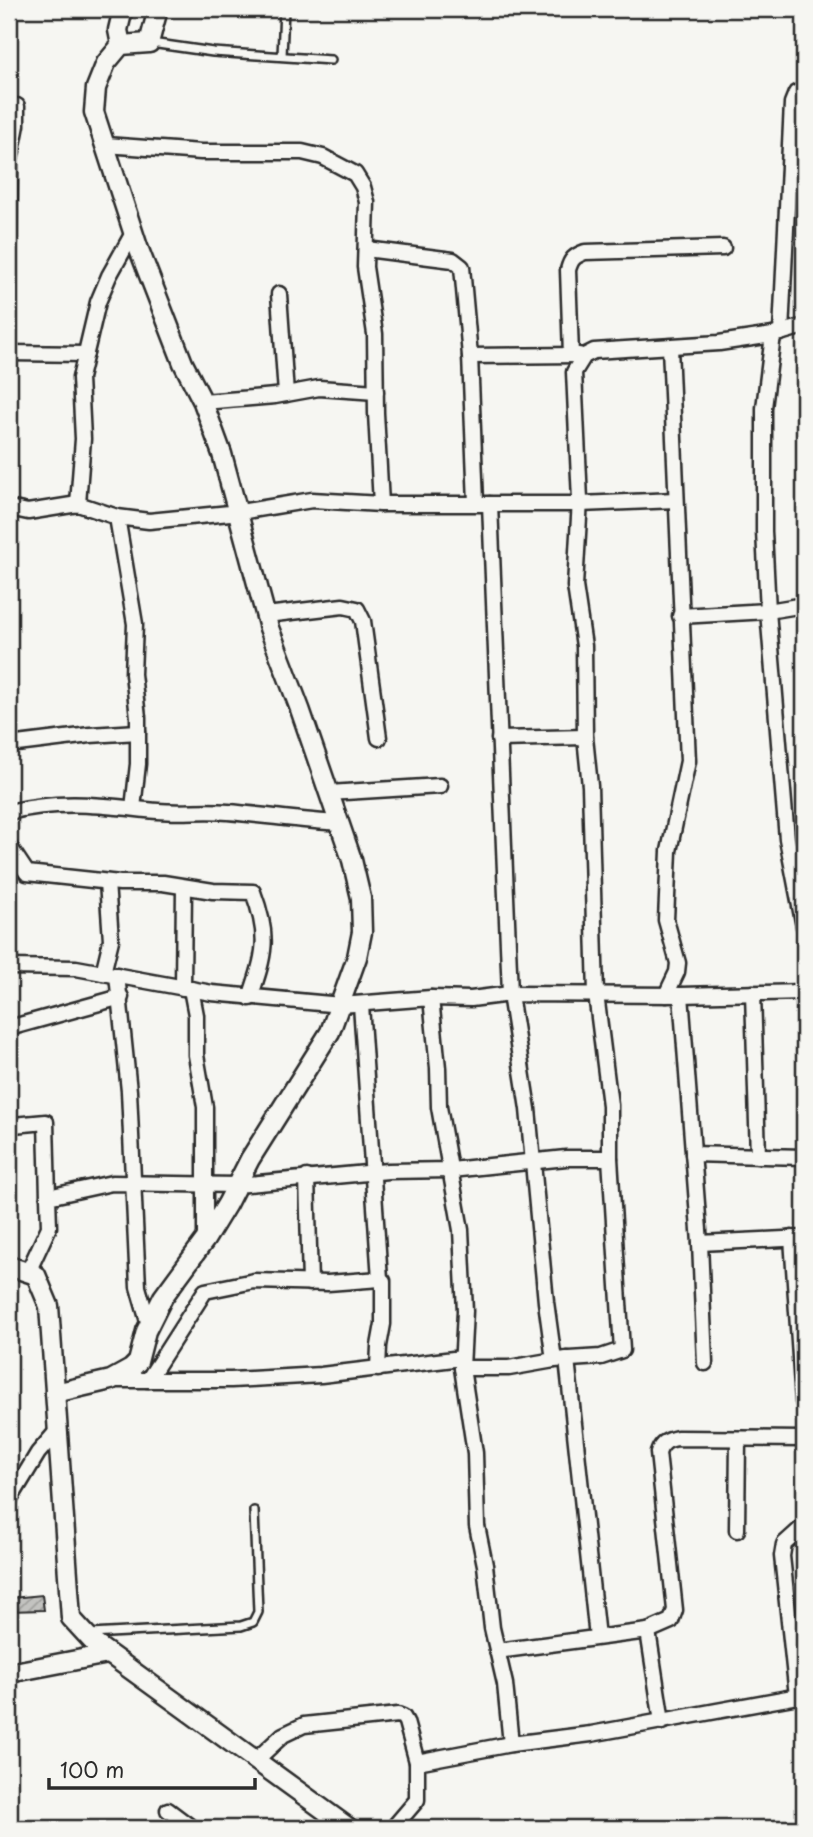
<svg xmlns="http://www.w3.org/2000/svg" width="813" height="1837" viewBox="0 0 813 1837" font-family="'Playpen Sans',sans-serif">
  <style>
    .building { fill: url(#building-hatch); stroke: #2b2b2b; stroke-width: 2 }
    .lines { fill: none; stroke-linecap: round; stroke-linejoin: round }
    .service-casing { stroke: #2b2b2b; stroke-width: 12 }
    .minor-casing { stroke: #2b2b2b; stroke-width: 19 }
    .tertiary-casing { stroke: #2b2b2b; stroke-width: 23 }
    .service { stroke: #f6f6f2; stroke-width: 7 }
    .minor { stroke: #f6f6f2; stroke-width: 14 }
    .tertiary { stroke: #f6f6f2; stroke-width: 18 }
  </style>
  <defs>
    <pattern id="building-hatch" width="6" height="6" patternUnits="userSpaceOnUse" patternTransform="scale(1.75)"><rect width="6" height="6" fill="#c3c3c0"/><path d="M-1 1l2-2M0 6l6-6M5 7l2-2" fill="none" stroke="#9f9f9c"/></pattern>
  </defs>
  <rect width="100%" height="100%" fill="#f6f6f2"/>
  <filter id="ink" filterUnits="userSpaceOnUse"><feTurbulence type="fractalNoise" baseFrequency=".0143" numOctaves="2"/><feDisplacementMap in="SourceGraphic" scale="14" xChannelSelector="R" yChannelSelector="G"/><feConvolveMatrix kernelMatrix="1 2 1 2 8 2 1 2 1" color-interpolation-filters="sRGB"/></filter>
  <g filter="url(#ink)">
    <path class="building" d="M42,1595l2,15 -35,1 3,-13z"/>
    <g class="lines">
      <g class="service-casing">
        <g id="service">
          <path d="M151,43l62,9 118,8"/>
          <path d="M282,56l2,-47"/>
          <path d="M90,1634l151,-8 12,-4 5,-10 -4,-101"/>
        </g>
      </g>
      <g class="minor-casing">
        <g id="minor">
          <path d="M9,106h8v19l-7,36 -1,82"/>
          <path d="M106,145l95,7h101l21,5 32,17 8,13 4,15 -2,65 10,67 1,79 5,91"/>
          <path d="M366,249l87,11 9,7 8,89 6,147"/>
          <path d="M279,294l7,100"/>
          <path d="M781,333l11,-230 4,-10 8,-3"/>
          <path d="M773,335l-9,73v123l4,80 19,228 17,88"/>
          <path d="M9,353l77,1"/>
          <path d="M571,355l-3,-85c3,-11 6,-14 17,-18l138,-4"/>
          <path d="M470,356l109,-1"/>
          <path d="M203,402l72,-6 44,-8 57,4"/>
          <path d="M78,504l5,-65 -3,-61 18,-76 11,-26 24,-43"/>
          <path d="M490,504l20,490 18,115 18,193 8,58"/>
          <path d="M9,508l19,4 50,-8 39,13 32,4 91,-9 72,-12 69,4h199l96,-4"/>
          <path d="M117,517l18,107 -2,50 5,43v47l-5,44"/>
          <path d="M266,615l77,-9 14,3 6,12 16,117"/>
          <path d="M680,616l88,-5 36,-6"/>
          <path d="M499,739l86,-2"/>
          <path d="M9,745l81,-10 48,-3"/>
          <path d="M329,793l111,-7"/>
          <path d="M9,812c54,-13 95,-6 149,-1 23,2 47,-1 70,1 37,3 74,9 112,11"/>
          <path d="M9,846l18,27 93,10h43l50,8 40,1c17,45 12,62 -3,106"/>
          <path d="M9,967l67,1 136,25 129,12 90,-7 7,70 1,39 22,123 4,81 -3,57 13,85 2,73 8,39 7,63 13,56 6,60 80,-10 213,-39"/>
          <path d="M103,973l8,-33 -4,-58"/>
          <path d="M117,975l12,116 9,196 11,38"/>
          <path d="M183,988l1,-101"/>
          <path d="M191,989l5,26v40l9,52v133"/>
          <path d="M753,993l5,163"/>
          <path d="M666,995l11,-23 1,-9 -12,-43 3,-69 19,-90 -18,-414"/>
          <path d="M681,995l123,-3"/>
          <path d="M431,998l40,1 39,-5 171,1 19,248 104,-5"/>
          <path d="M9,1028l112,-31"/>
          <path d="M9,1127l4,-2 33,-3 2,75"/>
          <path d="M693,1154l111,3"/>
          <path d="M307,1177l3,106"/>
          <path d="M792,1238l11,164"/>
          <path d="M700,1243l5,120"/>
          <path d="M28,1272l21,-45 -1,-30 64,-14 125,2 151,-14 63,-1 115,-12h44"/>
          <path d="M567,1359l30,278"/>
          <path d="M462,1368h47l45,-8 47,-3 21,-7 -12,-192v-53l-14,-111 -6,-208 -5,-49 -1,-91 -9,-60 5,-86 -6,-128 10,-16 10,-5 125,-8 54,-8 31,-9"/>
          <path d="M378,1369l1,-23 4,-22v-43l-3,-2"/>
          <path d="M111,1380h120l90,-5 141,-17"/>
          <path d="M148,1380l57,-89 49,-10 74,2 52,-4 -19,-274"/>
          <path d="M9,1501l29,-48 19,-22"/>
          <path d="M737,1530l1,-91"/>
          <path d="M648,1631l23,-10 4,-11 -17,-157c3,-10 9,-13 19,-15l127,1"/>
          <path d="M497,1651l151,-20 14,91"/>
          <path d="M797,1696l-15,-140 2,-12 20,-18"/>
          <path d="M255,1761l28,-26 21,-10 94,-10 5,2 3,5 11,40"/>
          <path d="M168,1810l24,18"/>
          <path d="M322,1828l10,-12"/>
          <path d="M393,1828l24,-28v-38l94,-18"/>
        </g>
      </g>
      <g class="tertiary-casing">
        <g id="tertiary">
          <path d="M121,45l-3,-15 5,-21"/>
          <path d="M9,1266l27,9 13,31 22,312 23,25 255,185"/>
          <path d="M55,1393l56,-13 20,-11 7,-7 8,-31 17,-34 42,-57 22,-36 23,-45 80,-127 27,-75 5,-25 -1,-34 -9,-38 -52,-151 -31,-81 -47,-174 -19,-52 -20,-39 -45,-116 -44,-135 2,-24 10,-25 15,-18 28,-2 9,-34"/>
          <path d="M9,1673l99,-19"/>
        </g>
      </g>
      <use href="#service" class="service"/>
      <use href="#minor" class="minor"/>
      <use href="#tertiary" class="tertiary"/>
    </g>
  </g>
  <rect width="813" height="1837" fill="none" stroke="#f6f6f2" stroke-width="35"/>
  <rect x="18" y="18" width="778" height="1802" fill="none" stroke="#2b2b2b" stroke-width="2.5" filter="url(#ink)"/>
  <path d="M49 1778v10h206v-10" fill="none" stroke="#2b2b2b" stroke-width="3.5"/>
  <text x="60" y="1778" font-size="21" fill="#2b2b2b" stroke="#f6f6f2" stroke-width="5" paint-order="stroke">100 m</text>
</svg>
